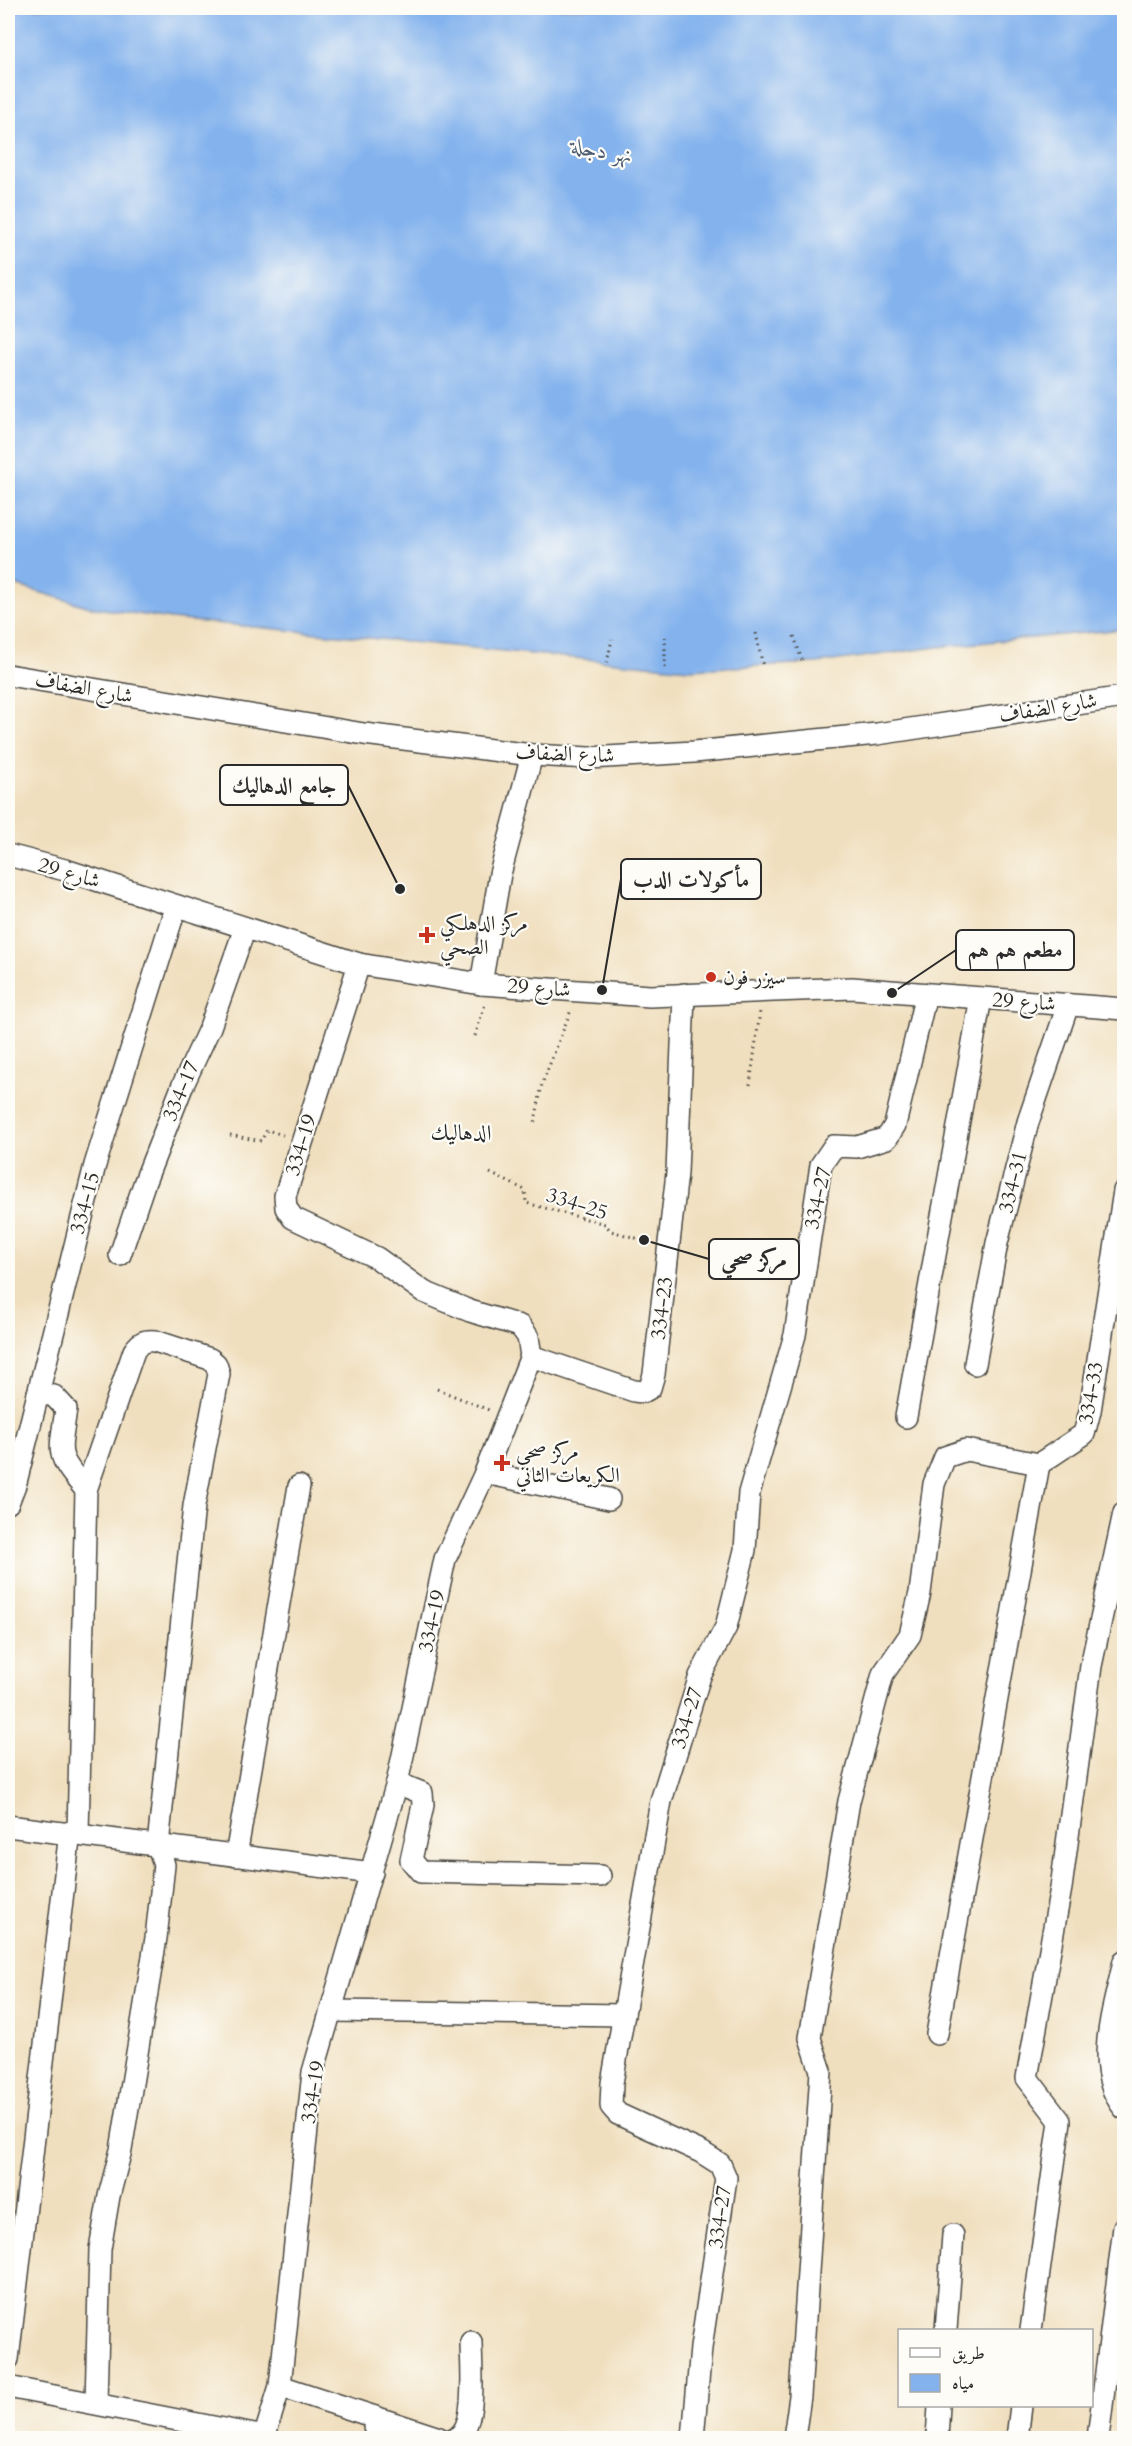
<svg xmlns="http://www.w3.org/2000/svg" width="1132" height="2446" viewBox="0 0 1132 2446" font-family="Cardo,Amiri,serif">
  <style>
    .water { fill: #83b2ed; stroke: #576e8c; stroke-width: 1.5 }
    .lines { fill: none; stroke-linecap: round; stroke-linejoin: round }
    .minor-casing { stroke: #494641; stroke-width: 24 }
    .path { stroke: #494641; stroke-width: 3; stroke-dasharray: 1.5 4.5; stroke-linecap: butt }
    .minor { stroke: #fff; stroke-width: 21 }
    .poi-dot { fill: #c8321e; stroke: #fdfcf7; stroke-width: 2 }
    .labels { text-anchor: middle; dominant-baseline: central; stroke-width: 4.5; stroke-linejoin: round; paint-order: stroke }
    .street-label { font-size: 21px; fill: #2b2b2b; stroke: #fdfcf7 }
    .poi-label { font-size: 21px; fill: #2b2b2b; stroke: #fdfcf7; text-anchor: start }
    .water-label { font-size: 22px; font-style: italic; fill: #4a5a6f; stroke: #fdfcf7 }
    .neighbourhood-label { font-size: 22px; fill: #2b2b2b; stroke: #fdfcf7 }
    .leader { fill: none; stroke: #2b2b2b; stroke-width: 2 }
    .callout-dot { fill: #2b2b2b; stroke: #fdfcf7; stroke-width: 2 }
    .callout { fill: #fdfcf7; stroke: #2b2b2b; stroke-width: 2 }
    .callout-label { font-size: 22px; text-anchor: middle; font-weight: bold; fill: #2b2b2b }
  </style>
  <rect width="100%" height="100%" fill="#fdfcf7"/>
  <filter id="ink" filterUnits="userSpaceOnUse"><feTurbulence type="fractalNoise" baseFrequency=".0167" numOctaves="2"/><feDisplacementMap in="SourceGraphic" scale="12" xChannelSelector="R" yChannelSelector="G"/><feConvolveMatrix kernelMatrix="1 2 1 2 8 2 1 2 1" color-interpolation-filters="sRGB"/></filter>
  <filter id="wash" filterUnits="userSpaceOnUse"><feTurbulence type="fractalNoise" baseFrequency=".008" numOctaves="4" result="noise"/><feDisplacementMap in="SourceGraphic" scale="24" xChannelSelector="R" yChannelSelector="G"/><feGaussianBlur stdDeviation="1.35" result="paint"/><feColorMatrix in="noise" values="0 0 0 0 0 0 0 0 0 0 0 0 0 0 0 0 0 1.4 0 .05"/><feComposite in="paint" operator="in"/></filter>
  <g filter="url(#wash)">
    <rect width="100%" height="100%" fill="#f0dfbe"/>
    <path class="water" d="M8,8h1116v621l-187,18 -120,16 -128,6 -518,-50 -81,-12 -82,-24z"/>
  </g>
  <g filter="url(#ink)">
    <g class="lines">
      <g class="minor-casing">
        <g id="minor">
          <path d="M8,675l356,59 168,21 57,3 105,-6 183,-18 247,-37"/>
          <path d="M8,855l57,15 294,94 122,20 169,12 202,-8 272,21"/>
          <path d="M481,984l19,-110 32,-119"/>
          <path d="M120,1255l24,-71 38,-97 28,-60 35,-99"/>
          <path d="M531,1356l103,35 9,1 7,-4 4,-14 23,-201 7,-179"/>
          <path d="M975,1364l22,-121 31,-121 40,-117"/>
          <path d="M38,1393l16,3 12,13c-6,46 -12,44 20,81"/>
          <path d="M906,1417l75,-419"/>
          <path d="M1039,1464l45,-30 6,-23 34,-220"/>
          <path d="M485,1473l124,26"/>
          <path d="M8,1503l8,-21 79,-317 81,-259"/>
          <path d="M397,1783l25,10 1,12 -12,55 10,12 179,4"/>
          <path d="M8,1826l364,47"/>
          <path d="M78,1833l8,-343 48,-139c6,-9 10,-11 21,-10l55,18 6,5 3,10 -25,132 -36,339 6,20 -8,73 -35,212 -12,46 -9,53 -4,154"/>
          <path d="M236,1856l63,-370"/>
          <path d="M1124,1961c-9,46 -33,107 0,147"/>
          <path d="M331,2011l293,4"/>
          <path d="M937,2034l102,-570"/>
          <path d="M946,2330l7,-95"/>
          <path d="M1031,2330l29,-209 -33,-43 34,-190 30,-222 33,-153"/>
          <path d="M8,2359l62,-527"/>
          <path d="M280,2386l159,52"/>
          <path d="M8,2387l257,50"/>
          <path d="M375,2417l-1,10 8,11"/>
          <path d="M264,2438l16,-52 33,-314 84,-289 48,-224 40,-86 46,-117 -3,-19 -8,-11 -50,-15 -46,-19 -47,-34 -84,-40 -7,-10 -1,-12 74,-232"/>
          <path d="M456,2438c22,-11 15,-73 15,-96"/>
          <path d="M693,2438l8,-90 25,-170 -6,-14 -19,-12 -83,-38 -7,-8 1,-23 49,-282 39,-125 26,-49 19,-77 4,-57 46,-158 26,-170 13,-19 23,1 30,-9 8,-13 31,-131"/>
          <path d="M794,2438l6,-42 21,-325 -11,-33 39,-237 34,-127 27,-39 10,-42 14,-109 11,-27 21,-7 73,14"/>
          <path d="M937,2438l2,-32"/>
          <path d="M1017,2438l4,-32"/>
          <path d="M1098,2438l26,-211"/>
        </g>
      </g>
      <g class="path">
        <path d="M756,633l7,34"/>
        <path d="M794,636l9,28"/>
        <path d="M607,663l5,-24"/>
        <path d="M665,668v-31"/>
        <path d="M475,1036l10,-32"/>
        <path d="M750,1085l10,-74"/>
        <path d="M535,1122l7,-38 29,-74"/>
        <path d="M230,1135l31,6 6,-11 16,5"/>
        <path d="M490,1173l35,17 1,13 79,21 6,7 39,11"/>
        <path d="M437,1389l52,21"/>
      </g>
      <use href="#minor" class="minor"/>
    </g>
  </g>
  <g class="poi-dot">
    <path d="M424 926h6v6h6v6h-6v6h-6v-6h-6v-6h6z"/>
    <circle cx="711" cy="977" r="6"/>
    <path d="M499 1454h6v6h6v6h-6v6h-6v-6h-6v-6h6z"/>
  </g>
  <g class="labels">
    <g class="street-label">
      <text transform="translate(84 688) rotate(10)">شارع الضفاف</text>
      <text transform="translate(1048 708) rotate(-9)">شارع الضفاف</text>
      <text transform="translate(565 754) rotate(2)">شارع الضفاف</text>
      <text transform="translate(69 873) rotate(16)">شارع 29</text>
      <text transform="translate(539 988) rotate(4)">شارع 29</text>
      <text transform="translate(1024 1002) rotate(4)">شارع 29</text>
      <text transform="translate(181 1091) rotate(-67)">334-17</text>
      <text transform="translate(301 1145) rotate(-73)">334-19</text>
      <text transform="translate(1013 1182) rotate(-76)">334-31</text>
      <text transform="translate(818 1198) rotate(-78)">334-27</text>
      <text transform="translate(85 1203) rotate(-75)">334-15</text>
      <text transform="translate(577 1204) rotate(18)">334-25</text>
      <text transform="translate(662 1308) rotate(-83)">334-23</text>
      <text transform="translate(1091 1393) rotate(-80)">334-33</text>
      <text transform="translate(432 1621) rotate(-78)">334-19</text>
      <text transform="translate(687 1718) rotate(-73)">334-27</text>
      <text transform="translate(313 2092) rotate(-81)">334-19</text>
      <text transform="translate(720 2217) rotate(-82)">334-27</text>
    </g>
    <g class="poi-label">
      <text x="440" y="923">مركز الدهلكي<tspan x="440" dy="24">الصحي</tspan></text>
      <text x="723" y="977">سيزر فون</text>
      <text x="516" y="1451">مركز صحي<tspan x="516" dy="24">الكريعات الثاني</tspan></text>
    </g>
    <g class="water-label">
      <text transform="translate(602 151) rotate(9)">نهر دجلة</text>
    </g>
    <g class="neighbourhood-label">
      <text x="461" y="1133">الدهاليك</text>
    </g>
  </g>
  <path class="leader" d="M400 889L348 785M602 990L621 879M892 993L956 950M644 1240L709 1259"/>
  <g class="callout-dot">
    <circle cx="400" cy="889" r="6"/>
    <circle cx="602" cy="990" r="6"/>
    <circle cx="892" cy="993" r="6"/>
    <circle cx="644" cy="1240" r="6"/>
  </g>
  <g class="callout">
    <rect x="220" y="765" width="128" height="40" rx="6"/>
    <rect x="621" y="859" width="140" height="40" rx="6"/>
    <rect x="956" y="930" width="118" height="40" rx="6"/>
    <rect x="709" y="1239" width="90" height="40" rx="6"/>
  </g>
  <g class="callout-label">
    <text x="284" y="793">جامع الدهاليك</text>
    <text x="691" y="887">مأكولات الدب</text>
    <text x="1015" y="957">مطعم هم هم</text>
    <text x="754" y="1266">مركز صحي</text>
  </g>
  <rect width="1132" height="2446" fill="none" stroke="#fdfcf7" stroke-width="30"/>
  <rect x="898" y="2329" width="195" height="78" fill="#fdfcf7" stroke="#a9a8a5" stroke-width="1.5"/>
  <rect x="910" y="2348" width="30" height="9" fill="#ffffff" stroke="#a9a8a5" stroke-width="1.5"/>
  <text x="952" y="2359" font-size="18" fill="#2b2b2b">طريق</text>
  <rect x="910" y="2374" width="30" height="18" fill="#83b2ed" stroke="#a9a8a5" stroke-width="1.5"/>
  <text x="952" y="2389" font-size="18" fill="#2b2b2b">مياه</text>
</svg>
